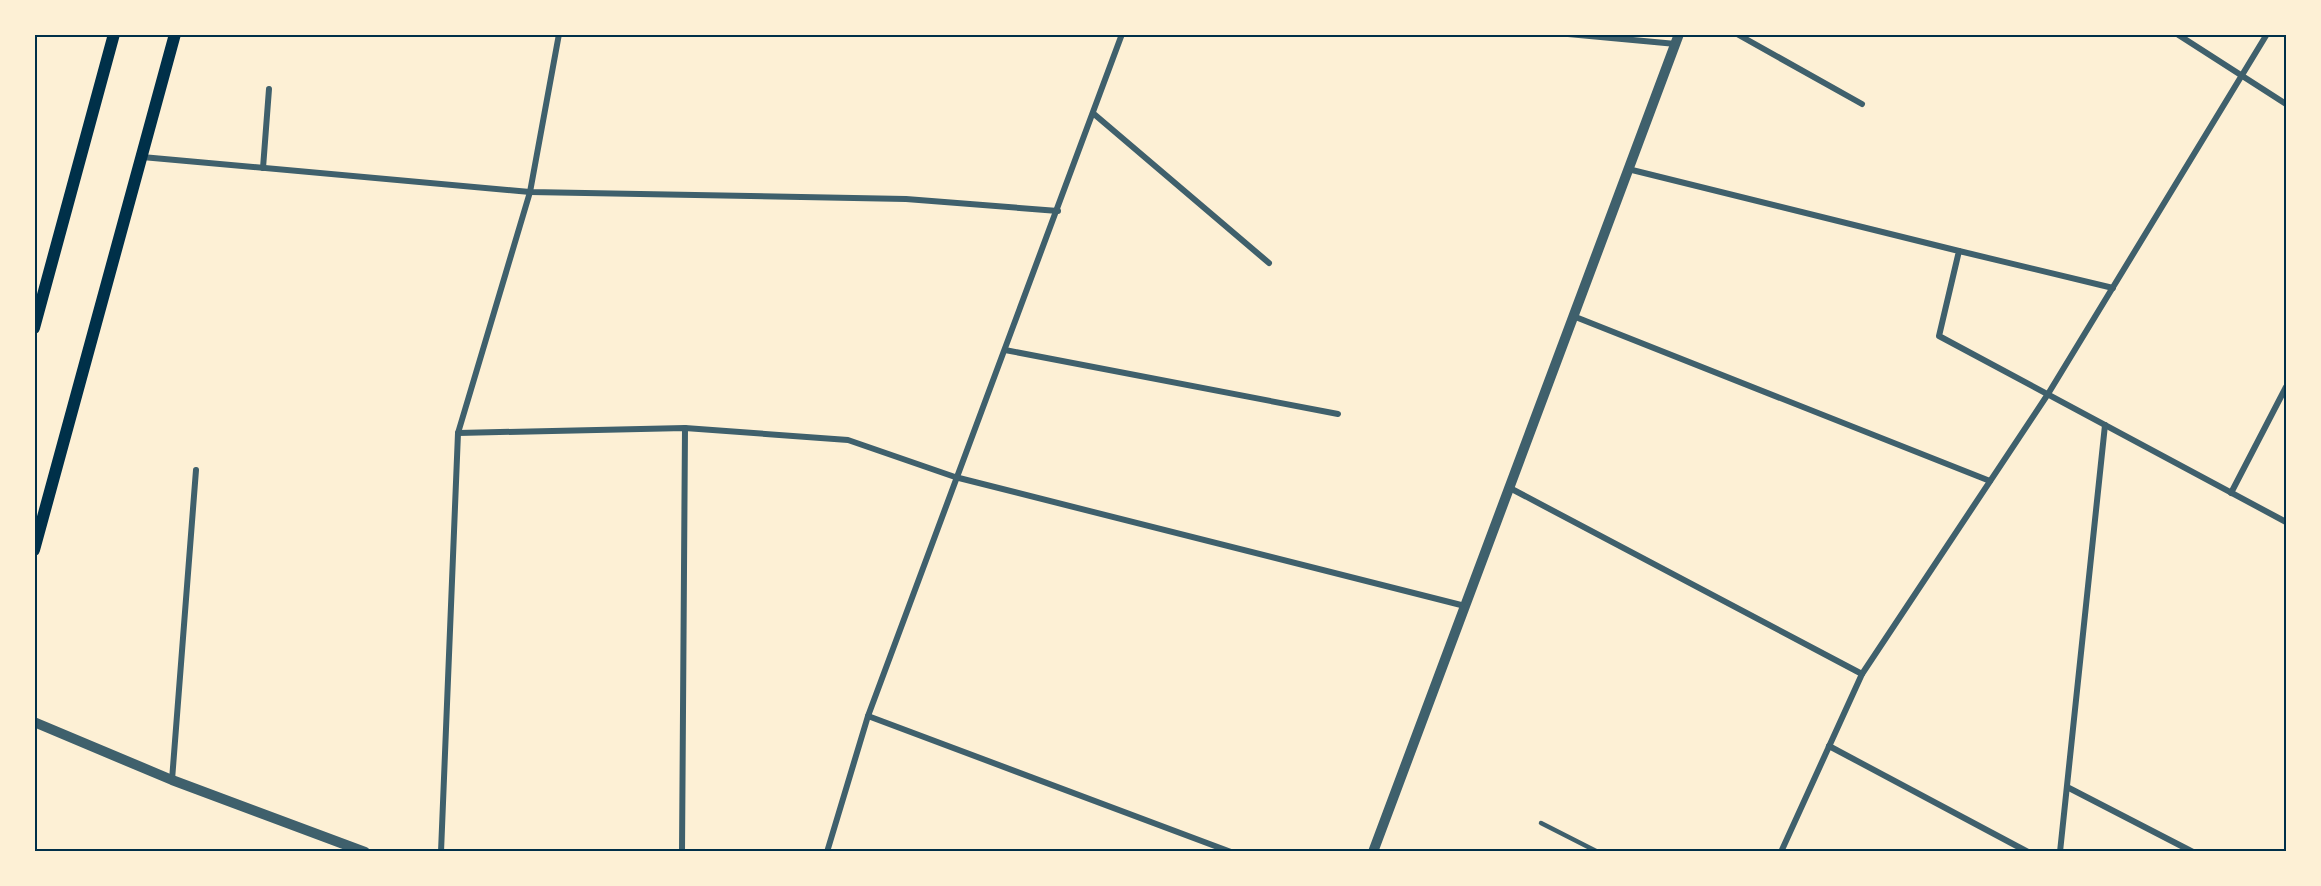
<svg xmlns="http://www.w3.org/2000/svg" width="2321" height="886" viewBox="0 0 2321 886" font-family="'Open Sans',sans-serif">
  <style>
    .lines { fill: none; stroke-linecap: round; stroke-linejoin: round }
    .service { stroke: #3f606c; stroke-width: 4.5 }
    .minor { stroke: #3f606c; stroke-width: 6 }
    .tertiary { stroke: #3f606c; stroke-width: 10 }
    .secondary { stroke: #003049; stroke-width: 12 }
    .neatline { fill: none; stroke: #003049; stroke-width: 2 }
  </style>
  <rect width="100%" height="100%" fill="#fdf0d5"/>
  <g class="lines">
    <path class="service" d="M1541,823l57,29"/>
    <g class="minor">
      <path d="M1568,34l108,10"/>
      <path d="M1737,34l125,70"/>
      <path d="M2177,34l109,70"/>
      <path d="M1094,114l175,149"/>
      <path d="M142,157l388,35 376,7 152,12"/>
      <path d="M263,168l6,-79"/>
      <path d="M1628,169l331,82 -20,85 347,186"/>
      <path d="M1959,251l154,37"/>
      <path d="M1573,316l417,165"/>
      <path d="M1005,350l333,64"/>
      <path d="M458,433l227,-5 163,12 107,37 510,129"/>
      <path d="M1508,487l354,187"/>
      <path d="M2231,493l55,-106"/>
      <path d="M868,716l363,136"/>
      <path d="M1829,746l199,106"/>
      <path d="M172,780l24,-310"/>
      <path d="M2069,788l124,64"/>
      <path d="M441,852l17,-419 72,-241 29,-158"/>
      <path d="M682,852l3,-424"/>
      <path d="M827,852l41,-136 254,-682"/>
      <path d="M1781,852l81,-178 186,-280 219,-360"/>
      <path d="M2060,852l45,-427"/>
    </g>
    <g class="tertiary">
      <path d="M34,722l138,58 193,72"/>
      <path d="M1373,852l306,-818"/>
    </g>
    <g class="secondary">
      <path d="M34,328l80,-294"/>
      <path d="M34,550l141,-516"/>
    </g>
  </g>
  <rect width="2321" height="886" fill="none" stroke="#fdf0d5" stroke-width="72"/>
  <rect x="36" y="36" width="2249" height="814" class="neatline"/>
</svg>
